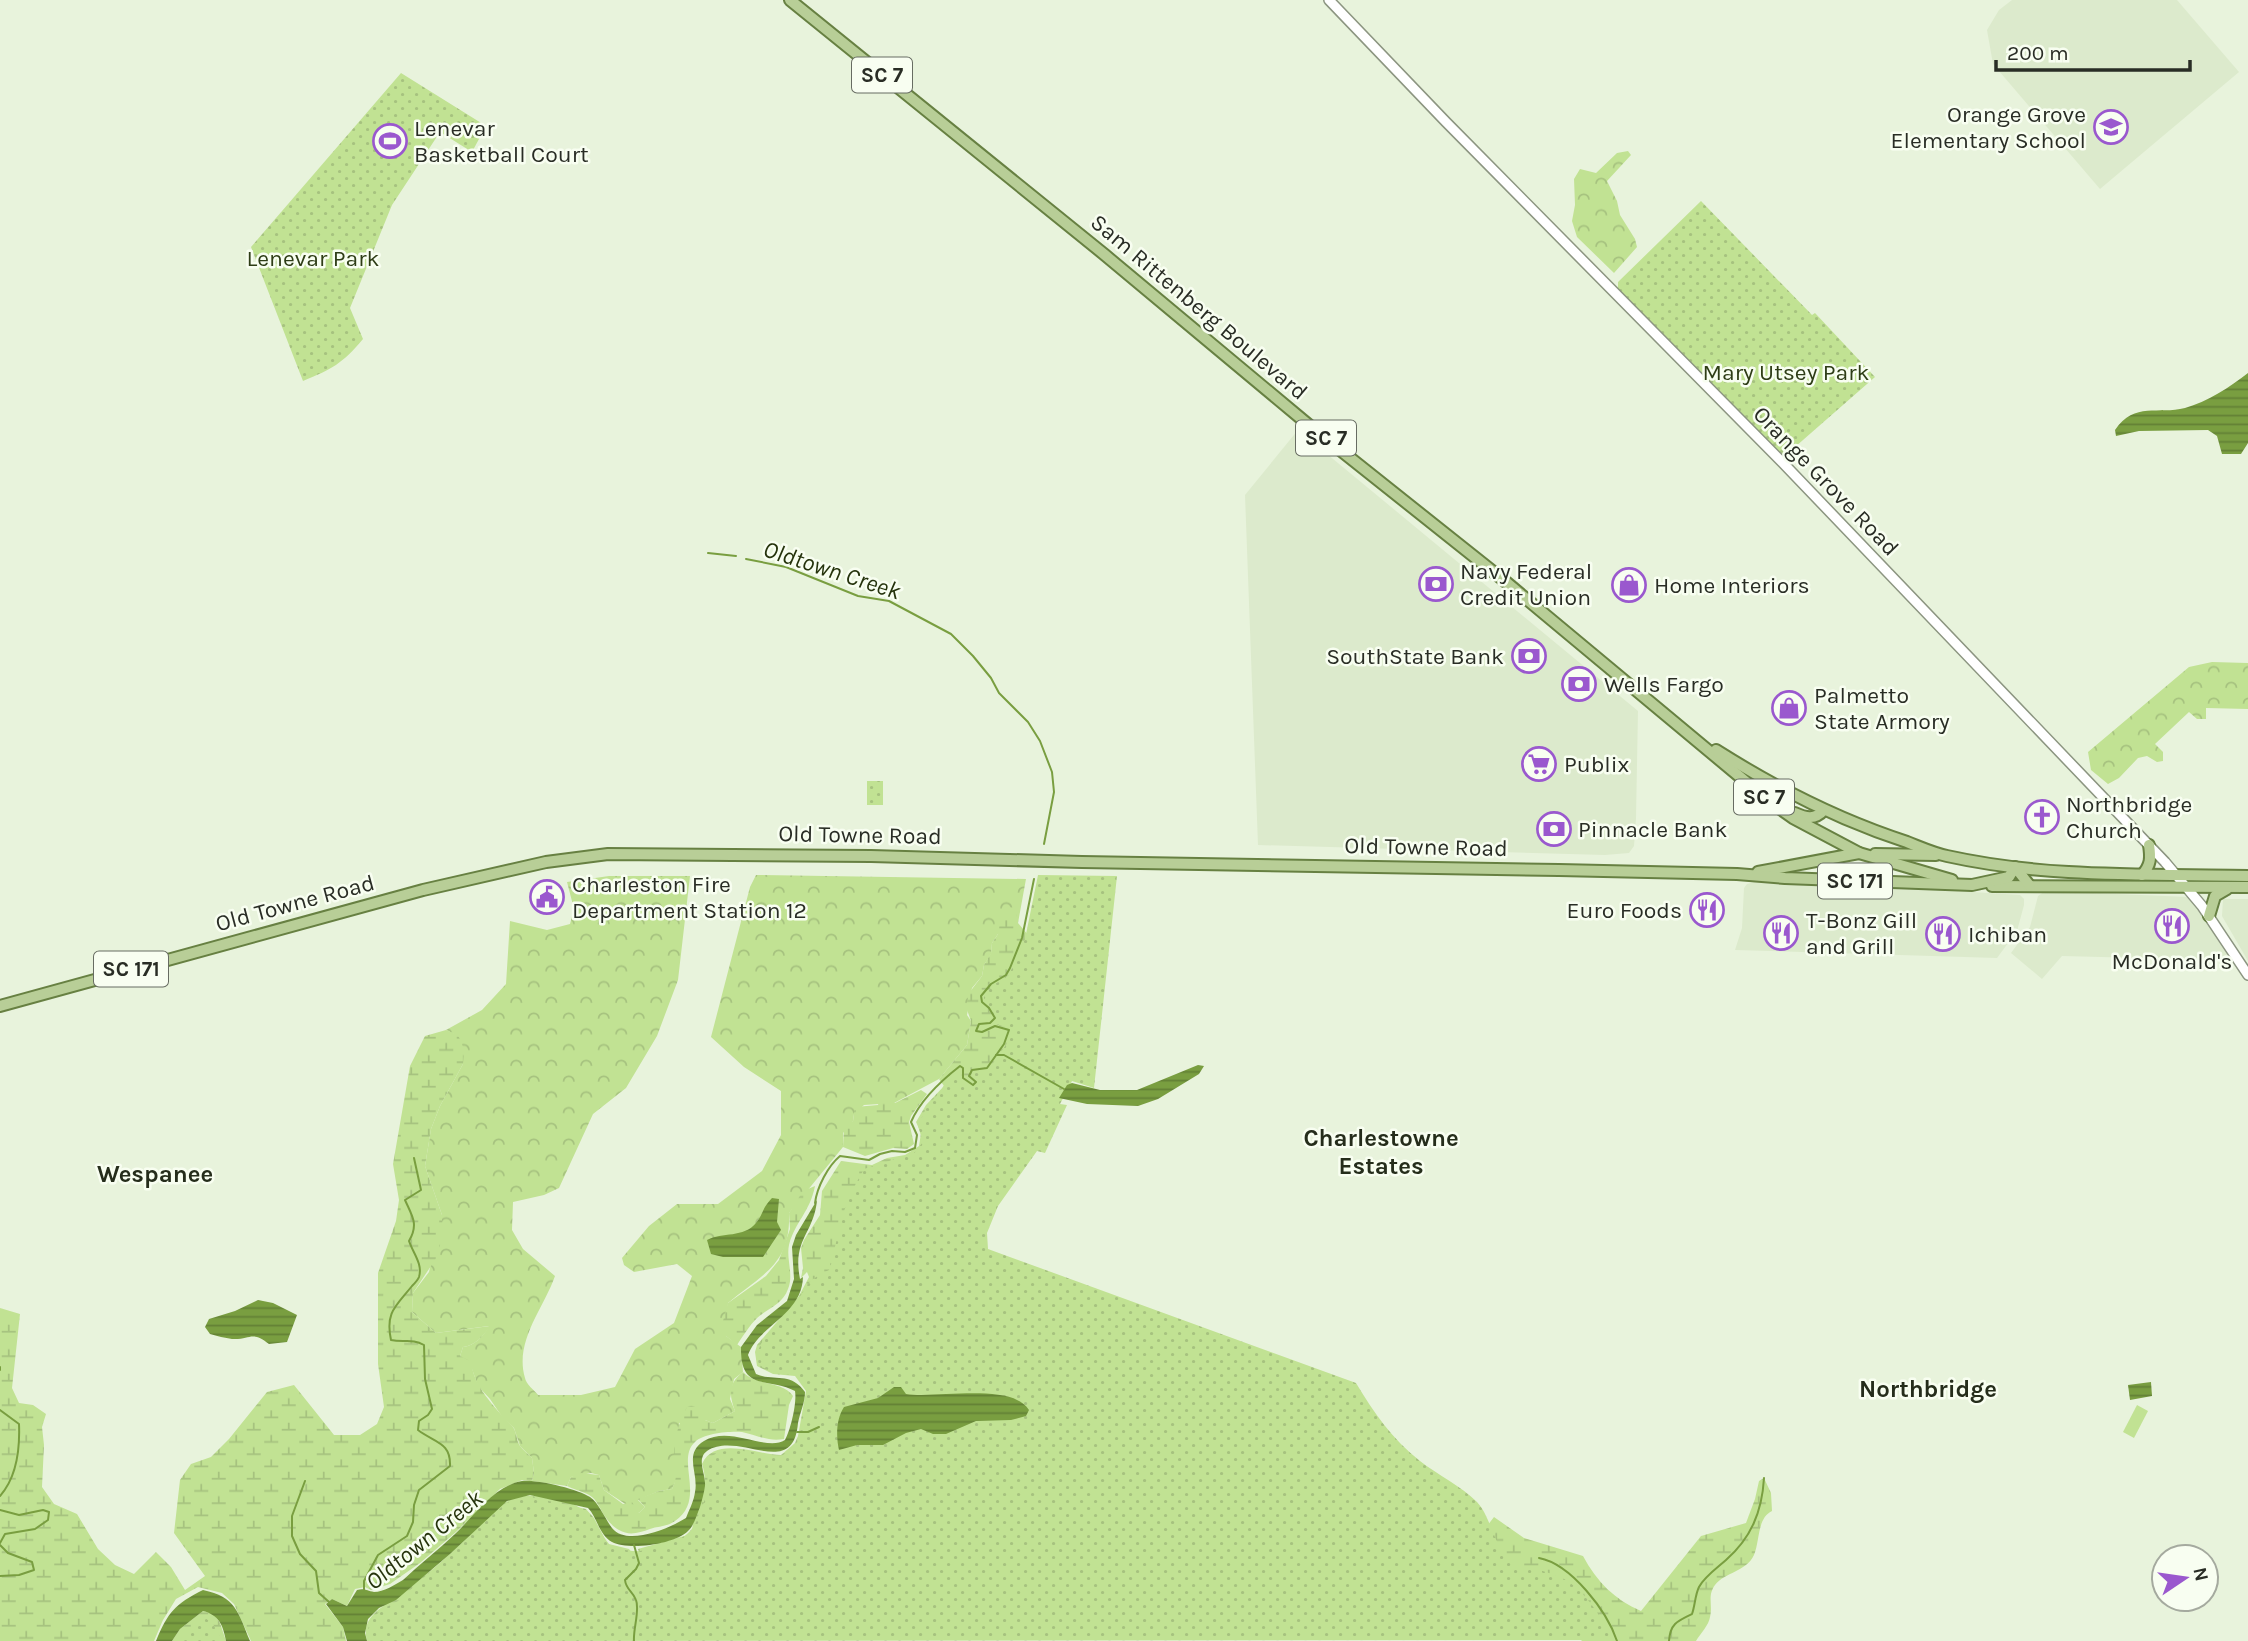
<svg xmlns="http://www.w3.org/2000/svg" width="2248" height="1641" viewBox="0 0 2248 1641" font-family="Karla,sans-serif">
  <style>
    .built { fill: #dceacc }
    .grass { fill: #c1e293 }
    .forest { fill: url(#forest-crowns) }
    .wetland { fill: url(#wetland-marsh) }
    .park { fill: url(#park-dots) }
    .water { fill: url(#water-rules) }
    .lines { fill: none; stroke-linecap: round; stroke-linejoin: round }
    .stream { stroke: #799e40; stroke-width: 2 }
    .minor-casing { stroke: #8c9581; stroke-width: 12 }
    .major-casing { stroke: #678042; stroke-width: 14 }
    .minor { stroke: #fff; stroke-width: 9 }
    .major { stroke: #b8ce97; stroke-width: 10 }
    .labels { text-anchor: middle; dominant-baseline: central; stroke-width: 5; stroke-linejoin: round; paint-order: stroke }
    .shield { fill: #f8fef1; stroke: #676c62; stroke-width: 2 }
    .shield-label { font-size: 21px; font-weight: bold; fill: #292d25 }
    .poi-label { font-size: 23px; fill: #292d25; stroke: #f8fef1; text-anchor: start }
    .park-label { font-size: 23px; fill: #2e3d16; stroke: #f8fef1 }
    .street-label { font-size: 23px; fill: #292d25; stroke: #f8fef1 }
    .water-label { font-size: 24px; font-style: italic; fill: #25330c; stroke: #f8fef1 }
    .neighbourhood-label { font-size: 24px; font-weight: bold; fill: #252d1b; stroke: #f8fef1 }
  </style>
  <defs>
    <pattern id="forest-crowns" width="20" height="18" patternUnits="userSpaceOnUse" patternTransform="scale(1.75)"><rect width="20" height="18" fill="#c1e293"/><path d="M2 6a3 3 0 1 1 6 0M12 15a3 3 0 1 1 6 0" fill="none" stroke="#a6c27f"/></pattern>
    <pattern id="wetland-marsh" width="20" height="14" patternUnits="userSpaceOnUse" patternTransform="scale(1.75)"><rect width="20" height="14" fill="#c1e293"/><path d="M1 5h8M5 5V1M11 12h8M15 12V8" fill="none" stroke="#a6c27f"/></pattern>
    <pattern id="park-dots" width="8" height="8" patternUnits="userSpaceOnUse" patternTransform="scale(1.75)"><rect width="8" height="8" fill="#c1e293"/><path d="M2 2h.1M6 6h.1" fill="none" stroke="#a6c27f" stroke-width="1.8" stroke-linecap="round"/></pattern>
    <pattern id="water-rules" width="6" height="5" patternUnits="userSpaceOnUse" patternTransform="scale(1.75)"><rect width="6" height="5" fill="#799e40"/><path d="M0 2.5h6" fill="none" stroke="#638135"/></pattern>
  </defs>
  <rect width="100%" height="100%" fill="#e8f3dc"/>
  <g class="built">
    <path d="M2012,0h165l62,72 -139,117 -107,-125 -6,-34 12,-20z"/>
    <path d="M1298,430l340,281 -2,107 -2,28 -5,7 -24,2 -347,-10 -13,-350z"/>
    <path d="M1754,882l171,7 95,6 4,4v6l-7,26 -20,27 -262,-8 7,-22 2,-40 3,-4z"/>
    <path d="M2045,891l144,6 40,56 -11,7 -156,-4 -20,23 -31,-26 19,-26 8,-31z"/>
    <path d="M2223,899h25v62l-26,-45z"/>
  </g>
  <path class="grass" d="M2137,1405l11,6 -14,27 -11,-6z"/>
  <g class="forest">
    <path d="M1628,151l3,4 -24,26 10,20 3,14 15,24 2,8 -23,26 -37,-36 -5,-16 3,-16 -1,-26 6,-10 16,4 21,-20z"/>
    <path d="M2212,662l36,1v46l-42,-1v11h-9l-8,-7 -34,32 8,8v9l-6,1 -10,-6 -9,2 -19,20 -11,6 -17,-14 -3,-18 101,-85z"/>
    <path d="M756,875l270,4 -8,44 -20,11 -6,9 -1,11 -7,11 -2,11 -10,12 -5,27 4,6 -4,24 -28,34 -45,24 -30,2 -10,9 -1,7 -10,12v14l-54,66c2,52 -27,61 -61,90l-2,33 15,11 2,25 -9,7 -4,20 5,12 -22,12 -8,-3 -26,3 -2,55 -5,11 -13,2 -21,9 7,7 -6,6 -35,-23 -5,-15 -8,-2 -20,4 -4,9 -35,-5 2,-8 -2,-15 -12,-12 -6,-18 -11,-10 -13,-19 -12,-13 -6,-17 -12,-13 3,-9c11,-1 21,-11 26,-21l-53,7 -24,-21 1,-19 16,-21 13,-57 -17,-49 6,-37 9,-23 23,-42 -5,-28 -12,-6 36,-20 24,-26 4,-63 37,9 23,-6 4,-15 -7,-27 42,-6h81l-12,104 -21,56 -31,52 -33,26 -34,74 -15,7 -31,7 -1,28 11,19 32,27c-11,32 -41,65 -30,102 1,6 9,12 13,17h43l34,-8 20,-38 39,-26 18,-47 -15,-12 -43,8 -10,-7 -2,-7 27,-32 28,-22h41l44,-33 19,-36v-44l-37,-24 -33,-30 39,-150z"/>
  </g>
  <g class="wetland">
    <path d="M1008,907l7,1 3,15 11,13v34l-8,31 1,8c-12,17 -3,25 -9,37l31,31 -5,12 -8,2c-21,-12 -26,-10 -39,10h-5l-10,11 -6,-1 -14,25 -7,4 -7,8 -16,3 -11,13 -27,11c-1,9 -4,14 -7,22 -5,16 4,41 13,54l-19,8 -4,-7 -14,23 -15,11 -23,8 -7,18 7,14 -2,20 4,8 2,13 -6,13v21l4,13 -1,37 -8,6 1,32 -4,13 -40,13 -3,20 -6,1 -2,5 5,6 -6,5c3,13 10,18 1,30h-18l-13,-9 -18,5 -16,22 4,14 -4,3 -25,-4 -5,12 -10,-2c-6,4 -11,11 -17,15 -11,3 -31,3 -40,-6 -6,-7 -7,-17 -16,-22 -10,-5 -21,-4 -32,-5 -25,-1 -35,-26 -43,-45l-21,1 -16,-5 -22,17 -3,12 -8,13 -13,13 -19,30h-37c-8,-29 25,-37 42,-53 14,-12 29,-22 42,-34 18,-16 35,-40 55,-52 21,-13 63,-5 81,11 9,9 14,21 22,31l20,5 7,9h5l-3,-9 46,-13 6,5 3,-1c-6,-26 20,-43 9,-76 13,-29 56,-9 79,-9l14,-12 3,-7 8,-45 -11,-15 -22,-2 -16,-8 -2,-14 2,-7 42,-49 10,-19 -2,-5 -6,6 2,-10 -2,-20 3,-8 16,-25 2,-24 19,-30 31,4 15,-7 18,-3 14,-9 2,-13 -5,-11 10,-17 18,-19 -5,-7 28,-34 4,-24 -5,-14 3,-14 13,-17 2,-11 7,-12 1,-10 6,-9 3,-21z"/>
    <path d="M446,1030l12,5 6,14 -1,15 -23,42 -9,23 -6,37 17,49v22l-5,20 -24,36 -1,19 24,21 54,-7c-6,10 -16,20 -27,21l-3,9 12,6c-1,22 25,48 40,64 5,5 4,14 8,20 3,4 8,8 12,12l2,15 -2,8 -10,-1 -22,9 -44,43 -36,31 -30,21 -19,6 -6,-3 -10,2 -8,17 -15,-7 -7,5 18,23 3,14h-95l-17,-37 -12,-11 -24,-6 -22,12 -13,21 -9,21h-154v-333l20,6 -8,74 7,15 14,2 13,9 -4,13 2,18 -2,42 12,17 23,10 21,35 17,16 19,9 22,-22 15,15 14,23 20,-14 -31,-43 6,-53 11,-16 20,-7 18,-18 38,-47 27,-7 40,50h26l17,-11 7,-17 -6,-43v-91l18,-52 3,-21 -6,-36 17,-98 15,-30z"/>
    <path d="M921,1090l6,4 -16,22 -2,6 5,22 -7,5 -14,-1 -28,8 -22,-9 1,-21 9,-5 2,-14 23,-2 2,-8 9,1 6,5z"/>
    <path d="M815,1186c-5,26 -20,36 -26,59 -3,14 5,30 -1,44 -5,15 -21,20 -31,29 -8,8 -14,18 -20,27l-11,-9 -3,-15 5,-18 38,-27 13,-16 11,-31 -1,-16 14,-22z"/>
    <path d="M743,1372c13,14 40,9 50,24l-4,9 -5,34c-16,3 -27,-4 -42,-7 -12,-1 -38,1 -47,10 -20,18 12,57 -20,79 -8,6 -17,5 -25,8 -11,4 -21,7 -31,1 -16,-9 -19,-27 -27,-33 -6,-5 -17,-7 -25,-11l4,-9 10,-4 18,2 5,15 19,14 9,-2 7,11 6,-6 -7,-8 21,-8 13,-2c7,-15 3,-18 2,-33 0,-17 5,-35 13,-49h10l8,13 8,3 22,-12c-6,-16 -7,-28 8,-39z"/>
    <path d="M1764,1478l7,15 1,18c-15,7 -12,30 -18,44 -8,17 -29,17 -39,30 -8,11 -2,20 -5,32 -1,8 -10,17 -14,24h-114l-64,-65 -34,-46 10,-13 30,21 59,18c14,26 32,44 58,55l60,-75 45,-13 9,-24 4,-18z"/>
    <path d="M203,1611l11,3 6,9 6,18h-54l8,-12z"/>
  </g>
  <g class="park">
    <path d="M401,73l85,53 -14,26 -32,-20 -48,73 -42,103 13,31c-21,25 -31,30 -60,42l-52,-134z"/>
    <path d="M1701,201l111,114 3,-2 60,64 -88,77 -6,2 -163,-165v-9z"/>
    <rect x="867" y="781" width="16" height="24"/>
    <path d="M1038,875l79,1 -23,212 -22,-7 -12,23 7,1 -22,48 -8,-2 -39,55 -11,27 1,16 368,134c18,30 36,56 64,78 18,14 41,25 57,41 16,17 18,54 42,67l7,-3c12,4 26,7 38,13 22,12 38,40 50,61l-1245,1c-5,-22 11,-31 29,-40l108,-98 24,-6 56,12 8,9 14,27c10,3 21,7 32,6 14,-2 41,-9 50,-20 7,-7 11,-20 14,-29 4,-14 5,-24 1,-37 11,-26 56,-9 77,-9l15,-13 10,-45v-7l-11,-16 -23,-2 -14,-8c-7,-26 19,-37 33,-55 16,-22 8,-26 37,-40l18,-70 17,-31 50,-16 9,-11 -5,-16 9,-20 14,-15 8,-16 11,-7 2,11 11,8 4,-5 -6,-7 2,-4 15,-1 18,-25 6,-16 -16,-5c0,-10 -5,-17 -12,-23v-4l8,-11 17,-11 16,-36z"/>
    <path d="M204,1617l9,7 9,17h-41z"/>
  </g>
  <g class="water">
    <path d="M2248,373v70l-7,11h-19l-5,-18 -9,-6 -69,1 -23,5 -1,-6c20,-29 43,-15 70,-22 22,-6 45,-21 63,-35z"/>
    <path d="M1198,1065l6,1 -5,8 -41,25 -20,7 -51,-2 -28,-6 8,-13 5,-2 28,7h37z"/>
    <path d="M772,1198l7,1 -2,23 4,8 -18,27h-40l-12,-3 -4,-14c15,-8 37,-2 49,-17 7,-8 6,-15 16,-25z"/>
    <path d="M817,1200c-3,34 -25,39 -17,79l3,-2c-1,38 -45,49 -55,78l8,19c19,8 34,-3 49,18 0,11 -5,20 -7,31 -5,58 -59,7 -91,28 -11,8 -1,23 -2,35 -1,7 -3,14 -5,21 -3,7 -6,19 -12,24 -13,13 -59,20 -76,11 -13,-7 -15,-25 -24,-34l-58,-13 -23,6 -57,53 -54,46 -17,8 -11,11 -3,14 2,8h-20l-4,-14 -17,-23 6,-5 15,7 10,-16c8,-2 10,1 17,2 10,0 20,-7 29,-12 17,-16 35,-30 52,-46 19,-18 39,-48 67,-53 14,-2 56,8 68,16 9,6 15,22 22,31 15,19 58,0 74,-10 3,-8 8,-17 9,-26 4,-19 -12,-38 9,-51 26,-16 62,11 81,-1 6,-11 12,-38 10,-49 -28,-14 -55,1 -54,-44l16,-22 30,-24 7,-22 -2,-32 4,-12z"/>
    <path d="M258,1300l15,3 24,12 -10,27 -18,2c-18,-14 -18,-4 -37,-5 -7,-1 -15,-3 -22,-5l-5,-7 4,-8 26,-8z"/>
    <path d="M2151,1382l1,14 -22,4 -2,-15z"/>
    <path d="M894,1387h7l5,7c29,5 106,-12 123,16l-3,6 -15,4 -35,1 -30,13h-13l-12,-5 -15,4 -23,12h-26l-18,5c-3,-13 -3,-31 5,-43l34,-9z"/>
    <path d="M203,1590c33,7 35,22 47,51h-24c-3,-16 -7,-26 -23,-30l-23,18 -8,12h-16c12,-29 19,-37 47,-51z"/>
  </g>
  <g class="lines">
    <g class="stream">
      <path d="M708,553l28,3"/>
      <path d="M746,559l40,8 72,29 31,5 62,33 22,22 18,22 8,15 29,29 12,19 12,31 2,20 -10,52"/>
      <path d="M996,1055h8l60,34"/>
      <path d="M815,1203c2,-16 13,-37 25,-47l29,4 11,-6 12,-3 13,1 10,-4 2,-13 -6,-13c9,-21 31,-42 49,-56l3,2v10l10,7 3,-3 -7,-6 3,-6 15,-2 17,-24 5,-14 -14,-4 -13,6 -6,-1 3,-7 11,-1 5,-5 -6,-10 -7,-6 -1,-6 10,-12 15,-9 4,-7 12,-30 12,-59"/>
      <path d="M0,1367v3"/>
      <path d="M0,1410l19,14c1,25 -2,53 -19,72"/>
      <path d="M797,1432h11l11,-5"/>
      <path d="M305,1481l-13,35v20l8,18 16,17 3,22 10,9"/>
      <path d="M0,1510l19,5 24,-5 6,2 -1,8 -13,9 -30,5 -5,9"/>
      <path d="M0,1545l8,8 24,9 2,8 -15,5 -19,1"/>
      <path d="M634,1545l5,18 -3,6 -11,11c1,10 8,11 11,20 4,10 -3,29 -2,41"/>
      <path d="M1539,1558c32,6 68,53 78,83"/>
      <path d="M364,1590v-9l14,-26 29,-19 6,-14 1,-17 5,-15 31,-24c1,-24 -15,-23 -32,-36l1,-9 9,-6 4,-6 -7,-30 -1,-34c-12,-7 -20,-2 -33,-5 -6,-28 5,-34 21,-54 2,-2 6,-6 7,-9 4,-13 -6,-24 -10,-36 10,-17 3,-25 -4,-41l16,-10 -7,-32"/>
      <path d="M1669,1641c1,-17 8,-20 23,-27 3,-8 3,-19 7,-27 5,-10 18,-19 27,-27 25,-22 36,-48 38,-82"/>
    </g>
    <g class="minor-casing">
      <path id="minor" d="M1329,0l117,122 337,341 382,399 37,44 46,69"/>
    </g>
    <g class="major-casing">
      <g id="major">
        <path d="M790,0l315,255 205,171 196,156 263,219 24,17 66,35 93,27"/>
        <path d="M1716,750c60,38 123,70 191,92 13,5 26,11 40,14 99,22 200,18 301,20"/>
        <path d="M1795,813c11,5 20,7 29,-3"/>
        <path d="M1875,854l61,1"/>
        <path d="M1758,872l101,-19"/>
        <path d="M2142,875c9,-10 9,-17 7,-30"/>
        <path d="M1992,886l256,1"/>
        <path d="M2209,916l6,-20 12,-7"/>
        <path d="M0,1006l423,-116 123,-28 62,-8 263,2 211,6 477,8 178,4 48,4 187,7 37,-8 6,-10 15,19"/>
      </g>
    </g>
    <use href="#minor" class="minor"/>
    <use href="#major" class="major"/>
  </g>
  <defs>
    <g id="school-ring" transform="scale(1.75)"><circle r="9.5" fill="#f8fef1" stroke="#9a58ce" stroke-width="1.5"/><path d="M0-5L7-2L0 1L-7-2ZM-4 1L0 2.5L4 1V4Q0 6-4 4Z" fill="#9a58ce"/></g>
    <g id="stadium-ring" transform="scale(1.75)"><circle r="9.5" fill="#f8fef1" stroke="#9a58ce" stroke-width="1.5"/><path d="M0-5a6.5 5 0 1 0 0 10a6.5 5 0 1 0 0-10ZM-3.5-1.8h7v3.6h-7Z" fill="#9a58ce"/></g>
    <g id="bank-ring" transform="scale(1.75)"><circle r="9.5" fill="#f8fef1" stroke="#9a58ce" stroke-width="1.5"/><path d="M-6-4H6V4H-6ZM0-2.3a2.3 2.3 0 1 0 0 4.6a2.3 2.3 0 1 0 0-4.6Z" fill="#9a58ce"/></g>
    <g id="shop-ring" transform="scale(1.75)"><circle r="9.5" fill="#f8fef1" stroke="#9a58ce" stroke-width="1.5"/><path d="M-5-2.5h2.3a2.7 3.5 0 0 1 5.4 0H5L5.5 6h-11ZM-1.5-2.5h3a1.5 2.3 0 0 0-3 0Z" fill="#9a58ce"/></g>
    <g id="supermarket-ring" transform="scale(1.75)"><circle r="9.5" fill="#f8fef1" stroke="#9a58ce" stroke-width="1.5"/><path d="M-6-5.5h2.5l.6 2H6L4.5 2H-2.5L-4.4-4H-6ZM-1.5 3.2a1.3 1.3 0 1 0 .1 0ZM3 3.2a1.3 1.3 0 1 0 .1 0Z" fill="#9a58ce"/></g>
    <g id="church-ring" transform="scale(1.75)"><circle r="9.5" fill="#f8fef1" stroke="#9a58ce" stroke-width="1.5"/><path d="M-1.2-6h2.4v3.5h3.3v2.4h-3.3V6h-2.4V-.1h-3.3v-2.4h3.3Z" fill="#9a58ce"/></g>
    <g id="civic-ring" transform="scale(1.75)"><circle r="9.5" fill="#f8fef1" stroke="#9a58ce" stroke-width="1.5"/><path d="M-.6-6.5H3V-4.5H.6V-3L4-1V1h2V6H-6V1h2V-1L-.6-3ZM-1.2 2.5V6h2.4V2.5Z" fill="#9a58ce"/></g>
    <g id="restaurant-ring" transform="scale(1.75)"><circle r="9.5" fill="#f8fef1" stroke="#9a58ce" stroke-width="1.5"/><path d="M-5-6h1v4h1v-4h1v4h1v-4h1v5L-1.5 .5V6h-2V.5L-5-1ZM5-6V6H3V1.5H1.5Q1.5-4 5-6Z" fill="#9a58ce"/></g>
  </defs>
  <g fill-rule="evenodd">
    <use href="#school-ring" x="2111" y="127"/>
    <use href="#stadium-ring" x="390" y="141"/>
    <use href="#bank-ring" x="1436" y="584"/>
    <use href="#shop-ring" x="1629" y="585"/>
    <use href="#bank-ring" x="1529" y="656"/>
    <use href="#bank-ring" x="1579" y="684"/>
    <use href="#shop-ring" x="1789" y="708"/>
    <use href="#supermarket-ring" x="1539" y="764"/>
    <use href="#church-ring" x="2042" y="817"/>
    <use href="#bank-ring" x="1554" y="829"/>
    <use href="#civic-ring" x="547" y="897"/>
    <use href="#restaurant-ring" x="1707" y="910"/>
    <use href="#restaurant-ring" x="2172" y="926"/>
    <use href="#restaurant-ring" x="1781" y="933"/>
    <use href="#restaurant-ring" x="1943" y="934"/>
  </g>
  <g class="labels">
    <g class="shield">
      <rect x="852" y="57.5" width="60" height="35" rx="5"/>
      <rect x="1296" y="420.5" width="60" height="35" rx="5"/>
      <rect x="1734" y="779.5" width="60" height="35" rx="5"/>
      <rect x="1818" y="863.5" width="74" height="35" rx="5"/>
      <rect x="94" y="951.5" width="74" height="35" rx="5"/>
    </g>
    <g class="shield-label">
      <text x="882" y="75">SC 7</text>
      <text x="1326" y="438">SC 7</text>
      <text x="1764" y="797">SC 7</text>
      <text x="1855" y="881">SC 171</text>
      <text x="131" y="969">SC 171</text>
    </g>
    <g class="poi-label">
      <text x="2086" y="114" text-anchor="end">Orange Grove<tspan x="2086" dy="26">Elementary School</tspan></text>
      <text x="414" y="128">Lenevar<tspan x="414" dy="26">Basketball Court</tspan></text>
      <text x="1460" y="571">Navy Federal<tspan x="1460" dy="26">Credit Union</tspan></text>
      <text x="1654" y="585">Home Interiors</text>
      <text x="1504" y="656" text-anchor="end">SouthState Bank</text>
      <text x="1604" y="684">Wells Fargo</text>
      <text x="1814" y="695">Palmetto<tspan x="1814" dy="26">State Armory</tspan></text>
      <text x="1564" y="764">Publix</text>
      <text x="2066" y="804">Northbridge<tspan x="2066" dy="26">Church</tspan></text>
      <text x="1578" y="829">Pinnacle Bank</text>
      <text x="572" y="884">Charleston Fire<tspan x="572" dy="26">Department Station 12</tspan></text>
      <text x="1682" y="910" text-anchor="end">Euro Foods</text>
      <text x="1806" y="920">T-Bonz Gill<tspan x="1806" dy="26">and Grill</tspan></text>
      <text x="1968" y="934">Ichiban</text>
      <text x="2172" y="961" text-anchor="middle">McDonald's</text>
    </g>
    <g class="park-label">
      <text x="313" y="258">Lenevar Park</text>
      <text x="1786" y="372">Mary Utsey Park</text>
    </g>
    <g class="street-label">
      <text transform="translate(1199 307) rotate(40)">Sam Rittenberg Boulevard</text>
      <text transform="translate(1826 481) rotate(46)">Orange Grove Road</text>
      <text transform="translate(860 835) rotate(1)">Old Towne Road</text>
      <text transform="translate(1426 847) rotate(1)">Old Towne Road</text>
      <text transform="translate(295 903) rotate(-15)">Old Towne Road</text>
    </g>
    <g class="water-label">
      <text transform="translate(832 570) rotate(18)">Oldtown Creek</text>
      <text transform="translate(424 1540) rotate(-39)">Oldtown Creek</text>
    </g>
    <g class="neighbourhood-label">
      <text x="1381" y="1138">Charlestowne<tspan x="1381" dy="28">Estates</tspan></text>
      <text x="155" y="1174">Wespanee</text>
      <text x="1928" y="1389">Northbridge</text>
    </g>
  </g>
  <g transform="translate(2185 1578) rotate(77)"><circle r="33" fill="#f8fef1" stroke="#a5aa9f" stroke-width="2"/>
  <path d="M0-5L12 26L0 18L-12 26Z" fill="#9a58ce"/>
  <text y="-10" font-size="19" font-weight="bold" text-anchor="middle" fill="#292d25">N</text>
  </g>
  <path d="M1996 60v10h194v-10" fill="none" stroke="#292d25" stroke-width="3.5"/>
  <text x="2007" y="60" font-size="21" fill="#292d25" stroke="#f8fef1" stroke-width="5" paint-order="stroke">200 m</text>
</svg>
